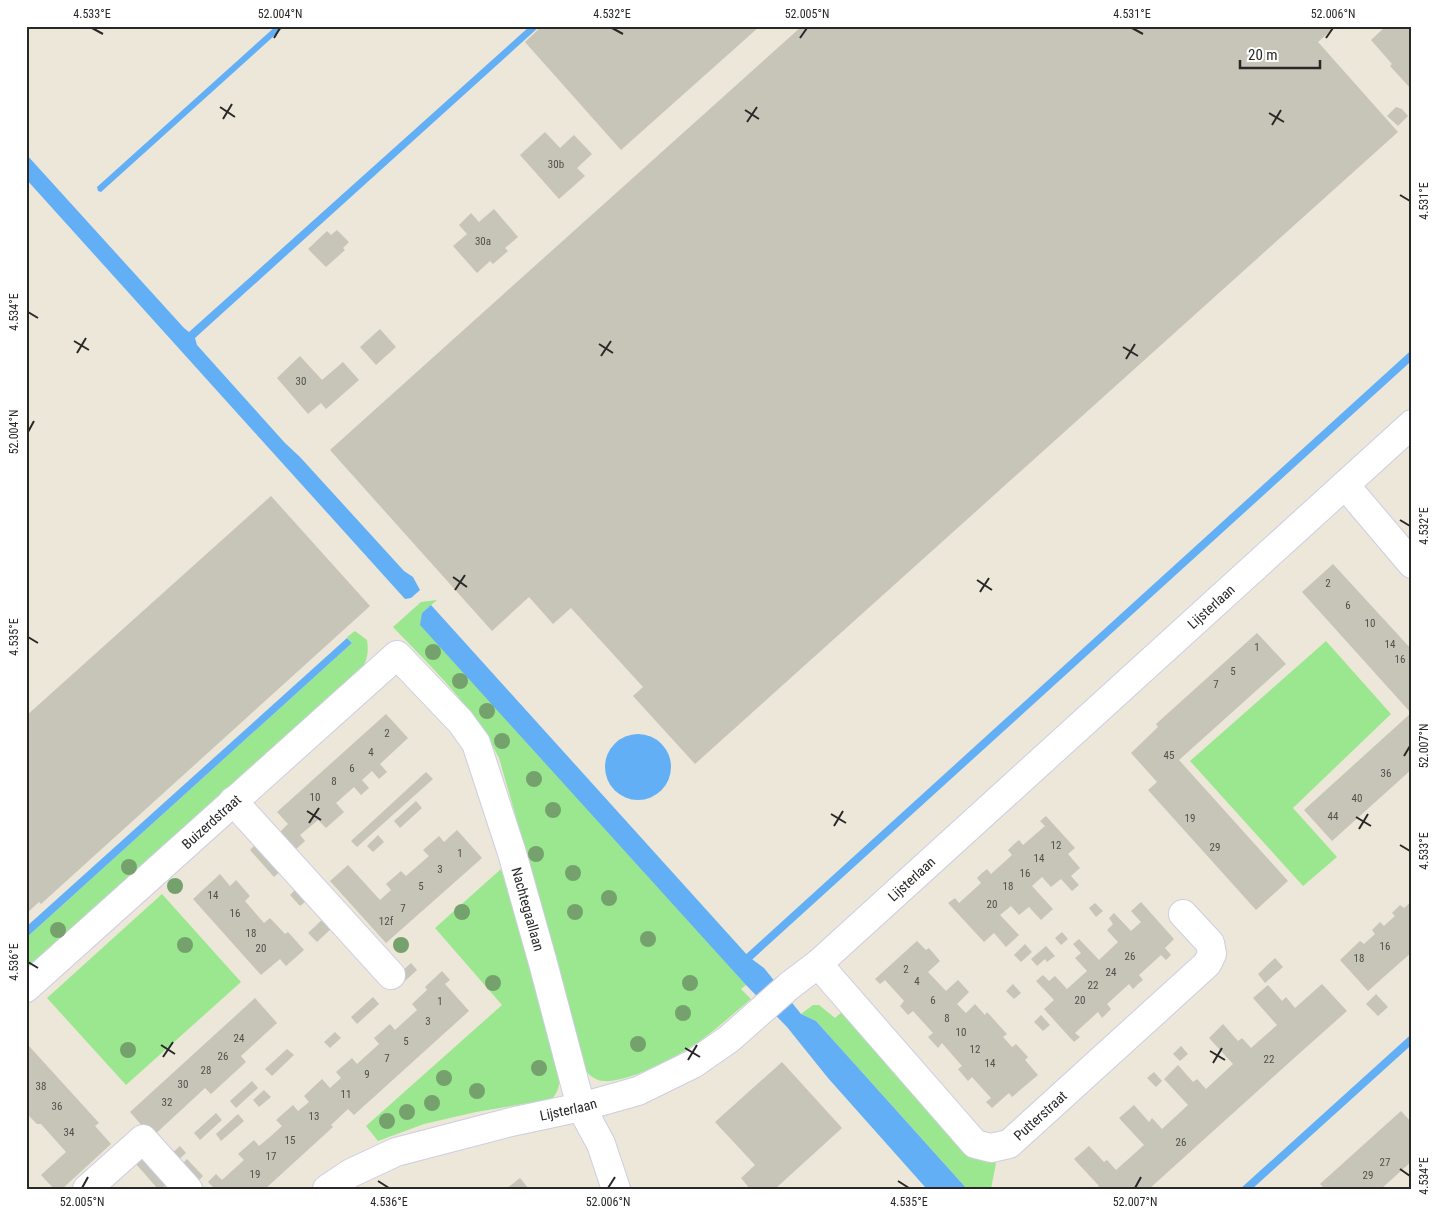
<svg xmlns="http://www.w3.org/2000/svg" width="1438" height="1215" viewBox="0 0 1438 1215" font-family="'Roboto Condensed',sans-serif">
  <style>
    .green { fill: #9be790 }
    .water { fill: #63aff6 }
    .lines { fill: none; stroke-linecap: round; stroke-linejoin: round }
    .stream { stroke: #63aff6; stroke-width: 8 }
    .building { fill: #c7c4b8 }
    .minor-casing { stroke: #cecde2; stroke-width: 30 }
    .minor { stroke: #fff; stroke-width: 28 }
    .tree { fill: #75a16d }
    .ticks { fill: none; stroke: #282828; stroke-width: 2 }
    .labels { text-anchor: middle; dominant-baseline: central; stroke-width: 4; stroke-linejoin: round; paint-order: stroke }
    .number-label { font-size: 11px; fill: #504f4c }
    .street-label { font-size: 14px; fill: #282828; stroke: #fff }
    .neatline { fill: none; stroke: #282828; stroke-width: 2 }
    .ticks-label { font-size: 12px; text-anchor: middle; fill: #282828 }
  </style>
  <rect width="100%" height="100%" fill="#ece7d8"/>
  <g class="green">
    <path d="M437,600l-15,13 324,372 -5,4 10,10c-16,13 -31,27 -47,39 -20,15 -82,50 -106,42 -10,-4 -15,-12 -20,-21l-19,-92 -60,-209c-25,-51 -67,-90 -106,-131l28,-25z"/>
    <path d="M355,631l12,9c2,13 0,21 -7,32l-334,300v-34l326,-295 -5,-6z"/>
    <path d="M1326,641l65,73 -98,94 44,49 -34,29 -113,-125z"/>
    <path d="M501,869l57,197c2,14 3,22 -6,33l-76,13 -52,12 -46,17 -12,-15 136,-121 -67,-77z"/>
    <path d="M162,894l79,88 -115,103 -79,-87z"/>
    <path d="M813,1005h6l16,13 9,-8 149,148 3,5 -5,26h-24l-151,-168 -15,-7z"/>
  </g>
  <g class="water">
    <path d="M276,26h9l-184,166 -3,-1 -1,-4z"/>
    <path d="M530,26h10l-345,312 2,7 88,98 15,14 104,114 9,6 7,13 -9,8 -6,1 -379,-420v-25l158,174 5,4z"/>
    <path d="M431,605l318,352 15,11 37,46 15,7 151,168h-44l2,-2 -97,-109 -41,-51 -41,-42 -326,-360 2,-12z"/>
    <path d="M347,638l5,5 -326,295v-11z"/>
    <circle cx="638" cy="767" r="33"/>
  </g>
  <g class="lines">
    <g class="stream">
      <path d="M749,957l663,-602"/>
      <path d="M1246,1189l166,-150"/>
    </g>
  </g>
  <g class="building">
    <path d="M542,26h218l-139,124 -96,-108z"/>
    <path d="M802,26h534l-18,16 80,90 -703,632 -62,-68 10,-9 -72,-79 -18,16 -24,-27 -37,34 -162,-181z"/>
    <path d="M1386,26h22l4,4v60l-22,-24 2,-2 -21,-24z"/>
    <path d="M1396,107l6,2 6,7 -10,10 -11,-10z"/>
    <path d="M545,132l15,16 14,-13 18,19 -15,14 8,8 -26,23 -39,-44z"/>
    <path d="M494,209l24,28 -13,11 3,3 -15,13 -3,-3 -13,12 -24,-27 14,-12 -8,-9 12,-12 8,9z"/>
    <path d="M337,230l12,12 -6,6 2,2 -19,17 -18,-18 19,-18 4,4z"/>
    <path d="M380,329l16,18 -20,18 -16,-18z"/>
    <path d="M300,356l22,24 21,-18 16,18 -33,29 -5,-6 -13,11 -31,-36z"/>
    <path d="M271,496l99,110 -329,298 -2,-2 -13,12v-198z"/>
    <path d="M1333,564l79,86v119l-80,72 -28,-31 107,-97 -109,-121z"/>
    <path d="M1257,633l29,31 -107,96 109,121 -32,29 -108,-120 9,-8 -26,-29 27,-26 -2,-3z"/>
    <path d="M386,714l22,24 -28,26 7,8 -8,7 -7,-8 -10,9 7,8 -8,7 -7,-8 -18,16 8,9 -18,16 -8,-8 -18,15 5,6 -9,8 -16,-17 8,-8 -11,-12z"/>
    <path d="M426,772l7,7 -76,68 -6,-6z"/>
    <path d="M416,801l6,7 -22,20 -6,-7z"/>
    <path d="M1046,816l29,32 -7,6 12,14 -9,8 8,9 -7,6 -11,-12 -10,8 -9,-10 -10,9 21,23 -12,11 -12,-13 -10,8 -8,-9 -11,9 19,20 -13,12 -12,-14 -10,9 -36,-39 7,-5 4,5 22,-20 -4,-5 5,-5 5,-4 4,5 21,-19 -4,-5 5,-5 6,-5 4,5 22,-19 -5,-5z"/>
    <path d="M457,830l25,28 -96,85 -56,-62 18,-16 32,35 11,-10 -5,-6 15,-13 5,5 23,-20 -6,-6 16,-14 5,6z"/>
    <path d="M378,835l6,7 -11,10 -6,-6z"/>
    <path d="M259,841l25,27 -10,9 -24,-27z"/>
    <path d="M220,874l10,12 6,-6 14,16 -5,5 19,22 6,-5 15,16 3,-2 16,18 -18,16 -6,-7 -19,16 -68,-76z"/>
    <path d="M299,886l11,12 -10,8 -10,-11z"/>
    <path d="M1412,901v51l-44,39 -28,-31 20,-19 4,3 11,-10 -3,-4 8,-8 4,4 2,-2 9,-8 -3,-3 8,-8 4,3z"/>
    <path d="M1141,902l33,37 -9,9 6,7 -5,5 -5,-5 -22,20 4,5 -5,4 -5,5 -4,-5 -22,20 4,5 -9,9 -4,-6 -23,21 5,4 -6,5 -30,-33 10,-9 -18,-19 7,-6 6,6 6,-5 12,13 20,-18 -12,-13 6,-5 -8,-9 6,-5 20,21 19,-18 -11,-12 6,-6 -4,-6 5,-5 17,18 10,-9 -10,-11z"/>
    <path d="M1095,903l8,8 -7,6 -7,-9z"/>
    <path d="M326,916l8,10 -17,16 -9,-9z"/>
    <path d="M1062,932l6,7 -7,6 -6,-7z"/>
    <path d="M917,941l9,9 3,-2 11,13 -12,11 18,19 12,-11 11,12 -12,12 9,9 9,-9 10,11 2,-3 20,22 -4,3 9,10 4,-3 12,13 -3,3 13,15 -26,22 -3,-4 -17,15 -6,-6 5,-4 -19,-21 -4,4 -10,-12 4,-3 -20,-23 -4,5 -10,-11 5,-4 -20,-22 -5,4 -8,-9 4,-5 -19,-21 -5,4 -5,-5z"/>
    <path d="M1025,944l7,8 -11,10 -7,-7z"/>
    <path d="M1046,946l9,10 -8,6 -2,-3 -8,7 -6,-7z"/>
    <path d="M1275,958l8,9 -18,16 -7,-9z"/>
    <path d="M411,963l6,7 -22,20 -6,-7z"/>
    <path d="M442,971l8,9 -5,4 24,27 -115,104 -6,-6 -17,16 2,2 -68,62h-50l-7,-7 8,-8 6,6 22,-20 -6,-6 16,-14 5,6 12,-10 11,-10 -6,-6 17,-15 5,6 11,-9 -5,-6 18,-17 8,9 11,-10 -5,-6 16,-14 5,6 22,-20 -5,-6 16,-14 5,6 22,-20 -5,-6 15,-14 -2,-3z"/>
    <path d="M1013,984l8,9 -7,6 -8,-8z"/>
    <path d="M1322,984l25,27 -45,40 -153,138h-53l3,-3 -25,-27 15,-13 15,16 3,-2 9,10 28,-25 -25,-27 15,-13 15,17 3,-4 10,11 26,-24 -24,-26 14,-14 15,17 4,-3 9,10 27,-25 -24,-26 14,-14 15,17 4,-3 9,10 26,-23 -24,-27 15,-13 14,16 4,-4 9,11z"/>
    <path d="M1376,994l12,13 -10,9 -12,-12z"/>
    <path d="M373,997l6,7 -22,20 -6,-7z"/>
    <path d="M255,998l22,25 -36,33 5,6 -35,32 -6,-6 -53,49 -22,-25z"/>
    <path d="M1041,1015l9,10 -7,6 -9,-9z"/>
    <path d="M335,1032l6,6 -11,10 -6,-6z"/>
    <path d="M29,1046l70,77 -4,3 16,18 -49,45h-8l-13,-14 25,-23 -25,-28h-4l-11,-11v-65z"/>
    <path d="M1181,1046l7,8 -8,7 -7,-7z"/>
    <path d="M287,1049l7,6 -22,21 -7,-7z"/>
    <path d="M782,1062l60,66 -67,61h-25l-9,-11 14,-13 -40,-43z"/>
    <path d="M1154,1072l8,9 -6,6 -9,-9z"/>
    <path d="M252,1081l6,7 -22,20 -6,-7z"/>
    <path d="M264,1090l7,7 -12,10 -6,-7z"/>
    <path d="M1401,1111l11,12v38l-31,28h-56l-5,-5z"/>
    <path d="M216,1113l6,7 -22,20 -6,-7z"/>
    <path d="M238,1114l6,7 -23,20 -5,-7z"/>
    <path d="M180,1146l6,7 -11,10 -6,-7z"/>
    <path d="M145,1155l24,27 -7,7h-4l-22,-25z"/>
    <path d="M187,1159l16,17 -9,9 -16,-17z"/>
    <path d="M520,1178l9,11h-25l6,-3z"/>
  </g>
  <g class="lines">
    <g class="minor-casing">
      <g id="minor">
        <path d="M1345,485l67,79"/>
        <path d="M233,801l158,174"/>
        <path id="s1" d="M818,964l157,180 16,4 18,-4 198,-180 5,-10 -2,-11 -27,-29"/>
        <path id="s2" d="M26,988l371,-333 63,66 16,22 36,110 31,110 38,144 20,37 15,45"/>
        <path d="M87,1189l56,-50 45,50"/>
        <path id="s3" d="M327,1189l24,-16 45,-21 115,-30 70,-15 57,-16 55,-27 36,-25 60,-53 29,-22 594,-540"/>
      </g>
    </g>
    <use href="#minor" class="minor"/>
  </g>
  <g class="tree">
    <circle cx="433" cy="652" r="8"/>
    <circle cx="460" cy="681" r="8"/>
    <circle cx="487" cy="711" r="8"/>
    <circle cx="502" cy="741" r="8"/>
    <circle cx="534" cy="779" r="8"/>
    <circle cx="553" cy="810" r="8"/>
    <circle cx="536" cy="854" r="8"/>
    <circle cx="129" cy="867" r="8"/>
    <circle cx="573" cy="873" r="8"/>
    <circle cx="175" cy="886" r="8"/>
    <circle cx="609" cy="898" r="8"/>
    <circle cx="462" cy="912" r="8"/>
    <circle cx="575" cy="912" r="8"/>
    <circle cx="58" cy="930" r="8"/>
    <circle cx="648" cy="939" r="8"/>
    <circle cx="185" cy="945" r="8"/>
    <circle cx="401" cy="945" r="8"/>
    <circle cx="493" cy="983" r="8"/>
    <circle cx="690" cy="983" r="8"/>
    <circle cx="683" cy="1013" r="8"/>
    <circle cx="638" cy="1044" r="8"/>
    <circle cx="128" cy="1050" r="8"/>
    <circle cx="539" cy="1068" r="8"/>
    <circle cx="444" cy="1078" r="8"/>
    <circle cx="477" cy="1091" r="8"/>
    <circle cx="432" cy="1103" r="8"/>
    <circle cx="407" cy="1112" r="8"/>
    <circle cx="387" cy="1121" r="8"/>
  </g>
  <path class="ticks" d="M92,28l11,6M612,28l11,6M1132,28l11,6M274,38l6,-10M800,38l7,-10M1326,38l7,-10M220,107l15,10M745,110l14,9M1269,113l15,9M223,119l9,-15M747,122l10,-15M1272,125l9,-15M1400,195l10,6M28,312l10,6M74,341l15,9M599,344l14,9M1123,347l15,9M77,353l9,-15M601,356l10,-15M1126,359l9,-15M28,432l6,-11M1400,520l10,6M453,577l14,10M977,580l15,10M455,590l10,-15M980,592l9,-14M28,637l10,6M1404,756l6,-10M307,811l14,9M831,814l15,9M1356,817l15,9M309,823l10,-15M834,826l9,-15M1359,829l9,-15M1400,845l10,6M28,962l10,6M161,1045l14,9M685,1048l15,9M1210,1051l15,9M163,1057l10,-15M688,1060l9,-15M1213,1063l9,-15M1400,1169l10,7M378,1181l11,7M898,1181l11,7M82,1188l6,-11M608,1188l7,-11M1135,1188l6,-11"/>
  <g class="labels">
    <g class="number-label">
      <text x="556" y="164">30b</text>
      <text x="483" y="241">30a</text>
      <text x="301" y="381">30</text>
      <text x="1328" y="583">2</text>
      <text x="1348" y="605">6</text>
      <text x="1370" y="623">10</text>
      <text x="1390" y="644">14</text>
      <text x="1257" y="647">1</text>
      <text x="1400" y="659">16</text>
      <text x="1233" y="671">5</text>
      <text x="1216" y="684">7</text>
      <text x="387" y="733">2</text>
      <text x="371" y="752">4</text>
      <text x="1169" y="755">45</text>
      <text x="352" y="768">6</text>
      <text x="1386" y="773">36</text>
      <text x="334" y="781">8</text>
      <text x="315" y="797">10</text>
      <text x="1357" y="798">40</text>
      <text x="1333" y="816">44</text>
      <text x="1190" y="818">19</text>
      <text x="1056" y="845">12</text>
      <text x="1215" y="847">29</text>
      <text x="460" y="853">1</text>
      <text x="1039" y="858">14</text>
      <text x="440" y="869">3</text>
      <text x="1025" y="873">16</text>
      <text x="421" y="886">5</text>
      <text x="1008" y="886">18</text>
      <text x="213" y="895">14</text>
      <text x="992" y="904">20</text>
      <text x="403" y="908">7</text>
      <text x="235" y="913">16</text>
      <text x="386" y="921">12f</text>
      <text x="251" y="933">18</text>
      <text x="1385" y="946">16</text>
      <text x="261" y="948">20</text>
      <text x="1130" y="956">26</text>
      <text x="1359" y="958">18</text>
      <text x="906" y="969">2</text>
      <text x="1111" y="972">24</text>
      <text x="917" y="981">4</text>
      <text x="1093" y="985">22</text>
      <text x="933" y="1000">6</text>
      <text x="1080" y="1000">20</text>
      <text x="440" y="1001">1</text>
      <text x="947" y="1018">8</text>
      <text x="428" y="1021">3</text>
      <text x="961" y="1032">10</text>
      <text x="239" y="1038">24</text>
      <text x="406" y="1041">5</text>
      <text x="975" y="1049">12</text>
      <text x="223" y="1056">26</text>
      <text x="387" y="1058">7</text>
      <text x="1269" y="1059">22</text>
      <text x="990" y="1063">14</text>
      <text x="206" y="1070">28</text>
      <text x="367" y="1074">9</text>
      <text x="183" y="1084">30</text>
      <text x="41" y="1086">38</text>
      <text x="346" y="1094">11</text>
      <text x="167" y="1102">32</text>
      <text x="57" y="1106">36</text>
      <text x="314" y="1116">13</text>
      <text x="69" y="1132">34</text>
      <text x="290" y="1140">15</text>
      <text x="1181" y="1142">26</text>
      <text x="271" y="1156">17</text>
      <text x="1385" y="1162">27</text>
      <text x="255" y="1174">19</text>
      <text x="1368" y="1175">29</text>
    </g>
    <g class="street-label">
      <text stroke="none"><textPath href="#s3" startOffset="1081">Lijsterlaan</textPath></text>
      <text stroke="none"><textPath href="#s2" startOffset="249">Buizerdstraat</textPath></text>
      <text stroke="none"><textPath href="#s3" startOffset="676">Lijsterlaan</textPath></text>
      <text stroke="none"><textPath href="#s2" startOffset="791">Nachtegaallaan</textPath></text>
      <text stroke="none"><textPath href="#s3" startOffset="256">Lijsterlaan</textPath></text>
      <text stroke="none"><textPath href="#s1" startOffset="316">Putterstraat</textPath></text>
    </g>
  </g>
  <rect width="1438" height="1215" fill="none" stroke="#ffffff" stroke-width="55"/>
  <path d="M1240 60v8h80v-8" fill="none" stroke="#282828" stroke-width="2.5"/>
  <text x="1248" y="60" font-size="15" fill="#282828" stroke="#ffffff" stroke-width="4" paint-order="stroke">20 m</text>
  <rect x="28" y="28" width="1382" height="1160" class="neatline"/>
  <g class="ticks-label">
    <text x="92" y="18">4.533°E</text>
    <text x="280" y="18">52.004°N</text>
    <text x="612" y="18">4.532°E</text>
    <text x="807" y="18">52.005°N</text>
    <text x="1132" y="18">4.531°E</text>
    <text x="1333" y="18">52.006°N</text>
    <text transform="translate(1424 201) rotate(-90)" y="4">4.531°E</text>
    <text transform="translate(14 312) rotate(-90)" y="4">4.534°E</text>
    <text transform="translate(14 432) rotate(-90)" y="4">52.004°N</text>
    <text transform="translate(1424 526) rotate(-90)" y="4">4.532°E</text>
    <text transform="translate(14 637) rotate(-90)" y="4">4.535°E</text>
    <text transform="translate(1424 746) rotate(-90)" y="4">52.007°N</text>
    <text transform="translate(1424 851) rotate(-90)" y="4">4.533°E</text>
    <text transform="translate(14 962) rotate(-90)" y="4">4.536°E</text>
    <text transform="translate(1424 1176) rotate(-90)" y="4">4.534°E</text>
    <text x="82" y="1206">52.005°N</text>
    <text x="389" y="1206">4.536°E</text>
    <text x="608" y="1206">52.006°N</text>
    <text x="909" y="1206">4.535°E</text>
    <text x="1135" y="1206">52.007°N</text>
  </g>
</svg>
